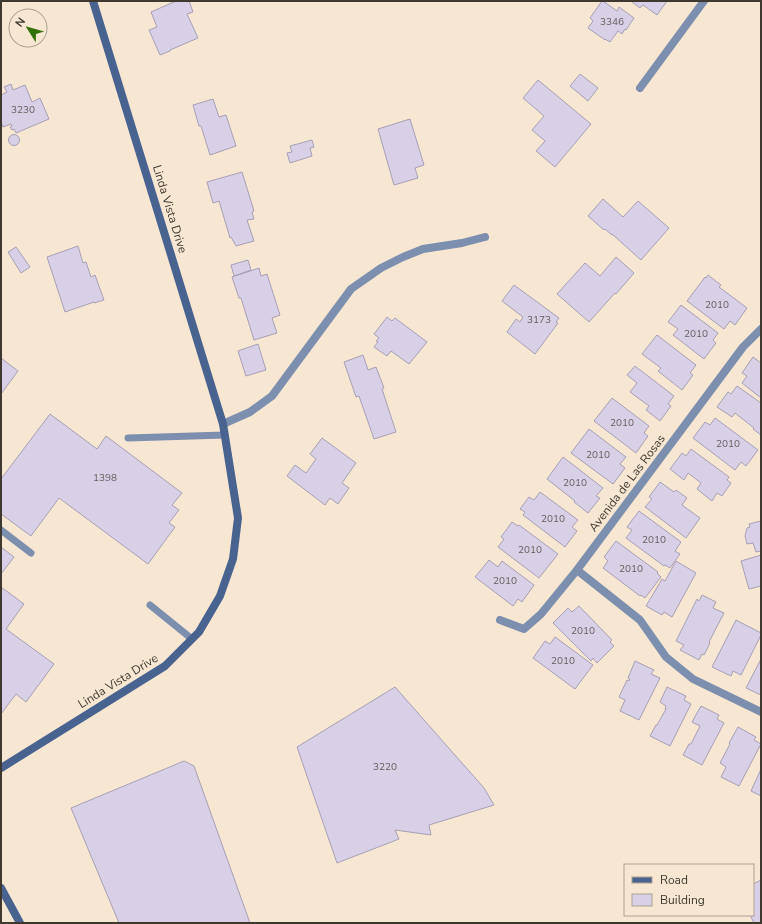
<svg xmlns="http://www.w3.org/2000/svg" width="762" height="924" viewBox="0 0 762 924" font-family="'Nunito Sans',sans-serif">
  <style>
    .building { fill: #d8d0e7; stroke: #a79fb5 }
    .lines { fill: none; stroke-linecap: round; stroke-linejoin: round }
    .lane { stroke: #7c8fae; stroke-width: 7 }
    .street { stroke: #7c8fae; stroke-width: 8 }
    .secondary { stroke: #486390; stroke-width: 8 }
    .labels { text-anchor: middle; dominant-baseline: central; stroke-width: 4; stroke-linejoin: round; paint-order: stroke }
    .number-label { font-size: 10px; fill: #645e5d }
    .street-label { font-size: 12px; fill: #3e382f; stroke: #f7e7d2 }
  </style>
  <rect width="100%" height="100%" fill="#f7e7d2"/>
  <g class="building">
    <path d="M176,1h13l4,11 -6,2 11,24 -28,12v1l-10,4 -11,-25 8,-3 -6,-15z"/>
    <path d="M602,1h1l14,10 2,-4 15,11 -8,12 -1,-1 -3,5 -4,-3 -8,11 -5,-3v1l-17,-12 5,-7 -3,-3z"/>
    <path d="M631,1h36l-10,14 -14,-10 -3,3z"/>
    <path d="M580,74l18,14 -10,13 -18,-15z"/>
    <path d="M538,80l53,44 -36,43 -19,-16 9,-10 -13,-11 12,-14 -21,-18z"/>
    <path d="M11,84l2,6 12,-5 7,17 8,-4 9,21 -33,14 -2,-4 -2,1 -2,-3 2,-1 -1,-2 -8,3 -2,-5v-27l6,-3 -3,-5z"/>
    <path d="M213,99l6,18 7,-2 10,31 -26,9 -9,-29h-2l-6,-21z"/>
    <path d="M410,119l14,46 -9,3 3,10 -24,7 -16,-56z"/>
    <circle cx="14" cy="140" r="5.5"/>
    <path d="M312,140l2,7 -4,1 2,8 -22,7 -3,-10 5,-1 -2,-6z"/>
    <path d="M242,172l12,39 -2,1 2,7 -7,1 7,21 -18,5 -5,-9 -1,1 -11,-37 -6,2 -6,-21z"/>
    <path d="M603,199l20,18 15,-16 31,27 -28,32 -29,-26v1l-7,-6 -1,1 -16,-14z"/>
    <path d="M78,246l5,17 3,-1 5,15 4,-2 9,25 -10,3v-1l-29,10 -18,-55z"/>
    <path d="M16,247l14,20 -9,6 -13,-21z"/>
    <path d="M616,257l18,16 -18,21 -1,-1 -26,29 -32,-28 28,-31 15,13z"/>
    <path d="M248,260l3,10 -17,6 -3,-11z"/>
    <path d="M259,268l2,8 6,-2 13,41 -8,3 5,15 -23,7 -13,-42h-2l-7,-21z"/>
    <path d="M708,275l13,10 -2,2 28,21 -12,17 -5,-4 -6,8 -37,-28 18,-24 1,1z"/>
    <path d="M514,285l45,33 -3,4 2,1 -23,31 -28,-22 9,-13 4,3 3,-5 -21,-16z"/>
    <path d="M681,305l37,28 -5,7 3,3 -12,16 -31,-24 5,-6 -10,-7z"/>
    <path d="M387,317l5,4 3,-3 32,24 -18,22 -18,-13 -4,5 -13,-9 4,-5 -2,-1 3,-3 -5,-4z"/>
    <path d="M657,335l39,30 -6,8 3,2 -11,15 -24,-19 3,-3 -19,-14z"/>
    <path d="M258,344l8,26 -20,6 -8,-25z"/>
    <path d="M363,355l5,15 8,-3 8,21 -2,1 14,43 -22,7 -15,-43 -3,1 -12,-35z"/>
    <path d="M753,357l8,6v35l-19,-15 5,-7 -5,-3z"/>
    <path d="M1,358l17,13 -17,23z"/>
    <path d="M635,366l39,30 -6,8 3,2 -11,15 -14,-11 3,-4 -19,-14 7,-9 -10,-8z"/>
    <path d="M737,386l24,17v32l-8,-6 1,-1 -19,-15 -3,4 -15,-10 11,-15 3,2z"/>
    <path d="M612,398l37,28 -5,7 4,3 -12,17 -42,-32z"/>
    <path d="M50,414l47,35 9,-13 76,57 -10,12 7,5 -10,13 6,4 -27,37 -89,-66 -28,38 -30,-22v-35z"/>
    <path d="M715,418l43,32 -12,16 -5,-4 -6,8 -42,-32 12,-16 5,3z"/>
    <path d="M589,429l37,28 -6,7 5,4 -12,16 -42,-31z"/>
    <path d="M322,438l34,25 -14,20 7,5 -11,16 -8,-6 -5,7 -38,-29 8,-11 11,8 10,-14 -6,-5z"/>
    <path d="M691,449l38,28 -2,3 4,3 -9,13 -5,-3 -5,8 -15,-12 4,-6 -13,-10 -4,7 -14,-11 12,-16 4,3z"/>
    <path d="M563,457l40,31 -7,8 4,2 -12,15 -14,-11 1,-1 -28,-22z"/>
    <path d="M660,482l14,10 2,-2 11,8 -5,7 18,13 -14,20 -41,-31 7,-8 -3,-2z"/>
    <path d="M540,492l38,28 -6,7 5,4 -12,16 -42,-32 2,-3 -5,-3 9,-12 5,3z"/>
    <path d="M639,511l42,31 -6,9 5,3 -10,14 -5,-3 -1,1 -38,-28 6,-8 -5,-3z"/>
    <path d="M761,521v30l-5,1 -3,-9 -6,1 -2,-8 2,-8 3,-1 -1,-3z"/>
    <path d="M512,522l6,4 1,-1 39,29 -19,24 -41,-31 6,-8 -3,-2z"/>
    <path d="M616,541l42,31 -1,1 4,4 -16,21 -4,-3 -1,1 -37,-28 5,-7 -4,-4z"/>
    <path d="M1,547l13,10 -13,17z"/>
    <path d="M761,555v31l-12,3 -8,-28z"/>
    <path d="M489,560l9,7 4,-6 32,24 -12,17 -4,-3 -5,7 -38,-29z"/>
    <path d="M676,561l20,12 -24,44 -8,-5 -2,3 -16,-9 16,-27 3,2z"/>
    <path d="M1,587l23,17 -18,25 48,35 -28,38 -10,-8 -15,20z"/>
    <path d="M702,595l14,7 -3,6 11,5 -15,29 1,1 -6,12 -2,-1 -3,6 -19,-10 4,-5 -8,-4 21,-42 2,2z"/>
    <path d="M579,606l33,34 -2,2 4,4 -17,17 -4,-5 -2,3 -38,-38 15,-15 4,4z"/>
    <path d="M736,620l25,13v2l-20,40 -8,-4 -2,5 -19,-9z"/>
    <path d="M555,637l38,28 -18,24 -42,-31 12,-17 5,3z"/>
    <path d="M761,659v36l-15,-7z"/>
    <path d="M635,661l19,9 -3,4 9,4 -21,42 -19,-9 5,-11 -6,-3 8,-17 2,1 1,-2 -2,-1z"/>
    <path d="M395,687l89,101 10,17 -65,20 2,10 -36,-5 4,9 -62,24 -40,-116z"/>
    <path d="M667,687l19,9 -2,4 7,4 -21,42 -20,-10 6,-11h1l9,-16h-1l1,-3 -6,-4z"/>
    <path d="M701,706l18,9 -2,4 7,4 -22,42 -19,-10 6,-11h2l9,-18 -8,-4z"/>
    <path d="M738,727l18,10 -2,3 7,4 -22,42 -18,-9 5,-10 -6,-4 10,-19 -1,-1z"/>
    <path d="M184,761l10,5 56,157h-131l-48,-115z"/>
    <path d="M761,769v27l-10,-5z"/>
    <path d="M761,880v43h-7l-4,-8h3v-31z"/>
  </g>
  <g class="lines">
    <g class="lane">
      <path d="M128,438l97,-3"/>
      <path d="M1,530l30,23"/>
      <path d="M150,605l42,34"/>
    </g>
    <g class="street">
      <path d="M640,88l64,-87"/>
      <path d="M223,424l27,-12 22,-16 79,-107 30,-21 22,-11 20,-8 39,-6 23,-6"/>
      <path d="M577,570l63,50 26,37 27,22 68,33"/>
      <path d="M500,620l24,9 17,-15 36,-44 166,-223 18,-18"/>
    </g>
    <g class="secondary">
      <path d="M1,768l164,-102 34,-34 21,-36 13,-37 5,-41 -15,-94 -130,-423"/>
      <path d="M1,888l19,35"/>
    </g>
  </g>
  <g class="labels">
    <g class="number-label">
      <text x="612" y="22">3346</text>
      <text x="23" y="110">3230</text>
      <text x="717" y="305">2010</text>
      <text x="539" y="320">3173</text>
      <text x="696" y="334">2010</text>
      <text x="622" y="423">2010</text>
      <text x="728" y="444">2010</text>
      <text x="598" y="455">2010</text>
      <text x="105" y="478">1398</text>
      <text x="575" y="483">2010</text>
      <text x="553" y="519">2010</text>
      <text x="654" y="540">2010</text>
      <text x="530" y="550">2010</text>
      <text x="631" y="569">2010</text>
      <text x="505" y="581">2010</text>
      <text x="583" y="631">2010</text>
      <text x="563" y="661">2010</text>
      <text x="385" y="767">3220</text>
    </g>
    <g class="street-label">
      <text transform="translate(170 209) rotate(73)">Linda Vista Drive</text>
      <text transform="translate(627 483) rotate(-53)">Avenida de Las Rosas</text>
      <text transform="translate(118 681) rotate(-32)">Linda Vista Drive</text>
    </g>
  </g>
  <rect width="762" height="924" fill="none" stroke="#3e382f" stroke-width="4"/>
  <rect x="624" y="864" width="130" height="52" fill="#f7e7d2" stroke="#ada191"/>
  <rect x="632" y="877" width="20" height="6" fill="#486390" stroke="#ada191"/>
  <text x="660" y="884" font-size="12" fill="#3e382f">Road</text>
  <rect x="632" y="894" width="20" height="12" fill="#d8d0e7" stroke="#ada191"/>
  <text x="660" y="904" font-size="12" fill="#3e382f">Building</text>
  <g transform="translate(28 28) rotate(307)"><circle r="19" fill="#f7e7d2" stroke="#ada191"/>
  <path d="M0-3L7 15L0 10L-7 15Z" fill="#317108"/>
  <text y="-6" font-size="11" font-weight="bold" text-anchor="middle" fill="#3e382f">N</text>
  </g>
</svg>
